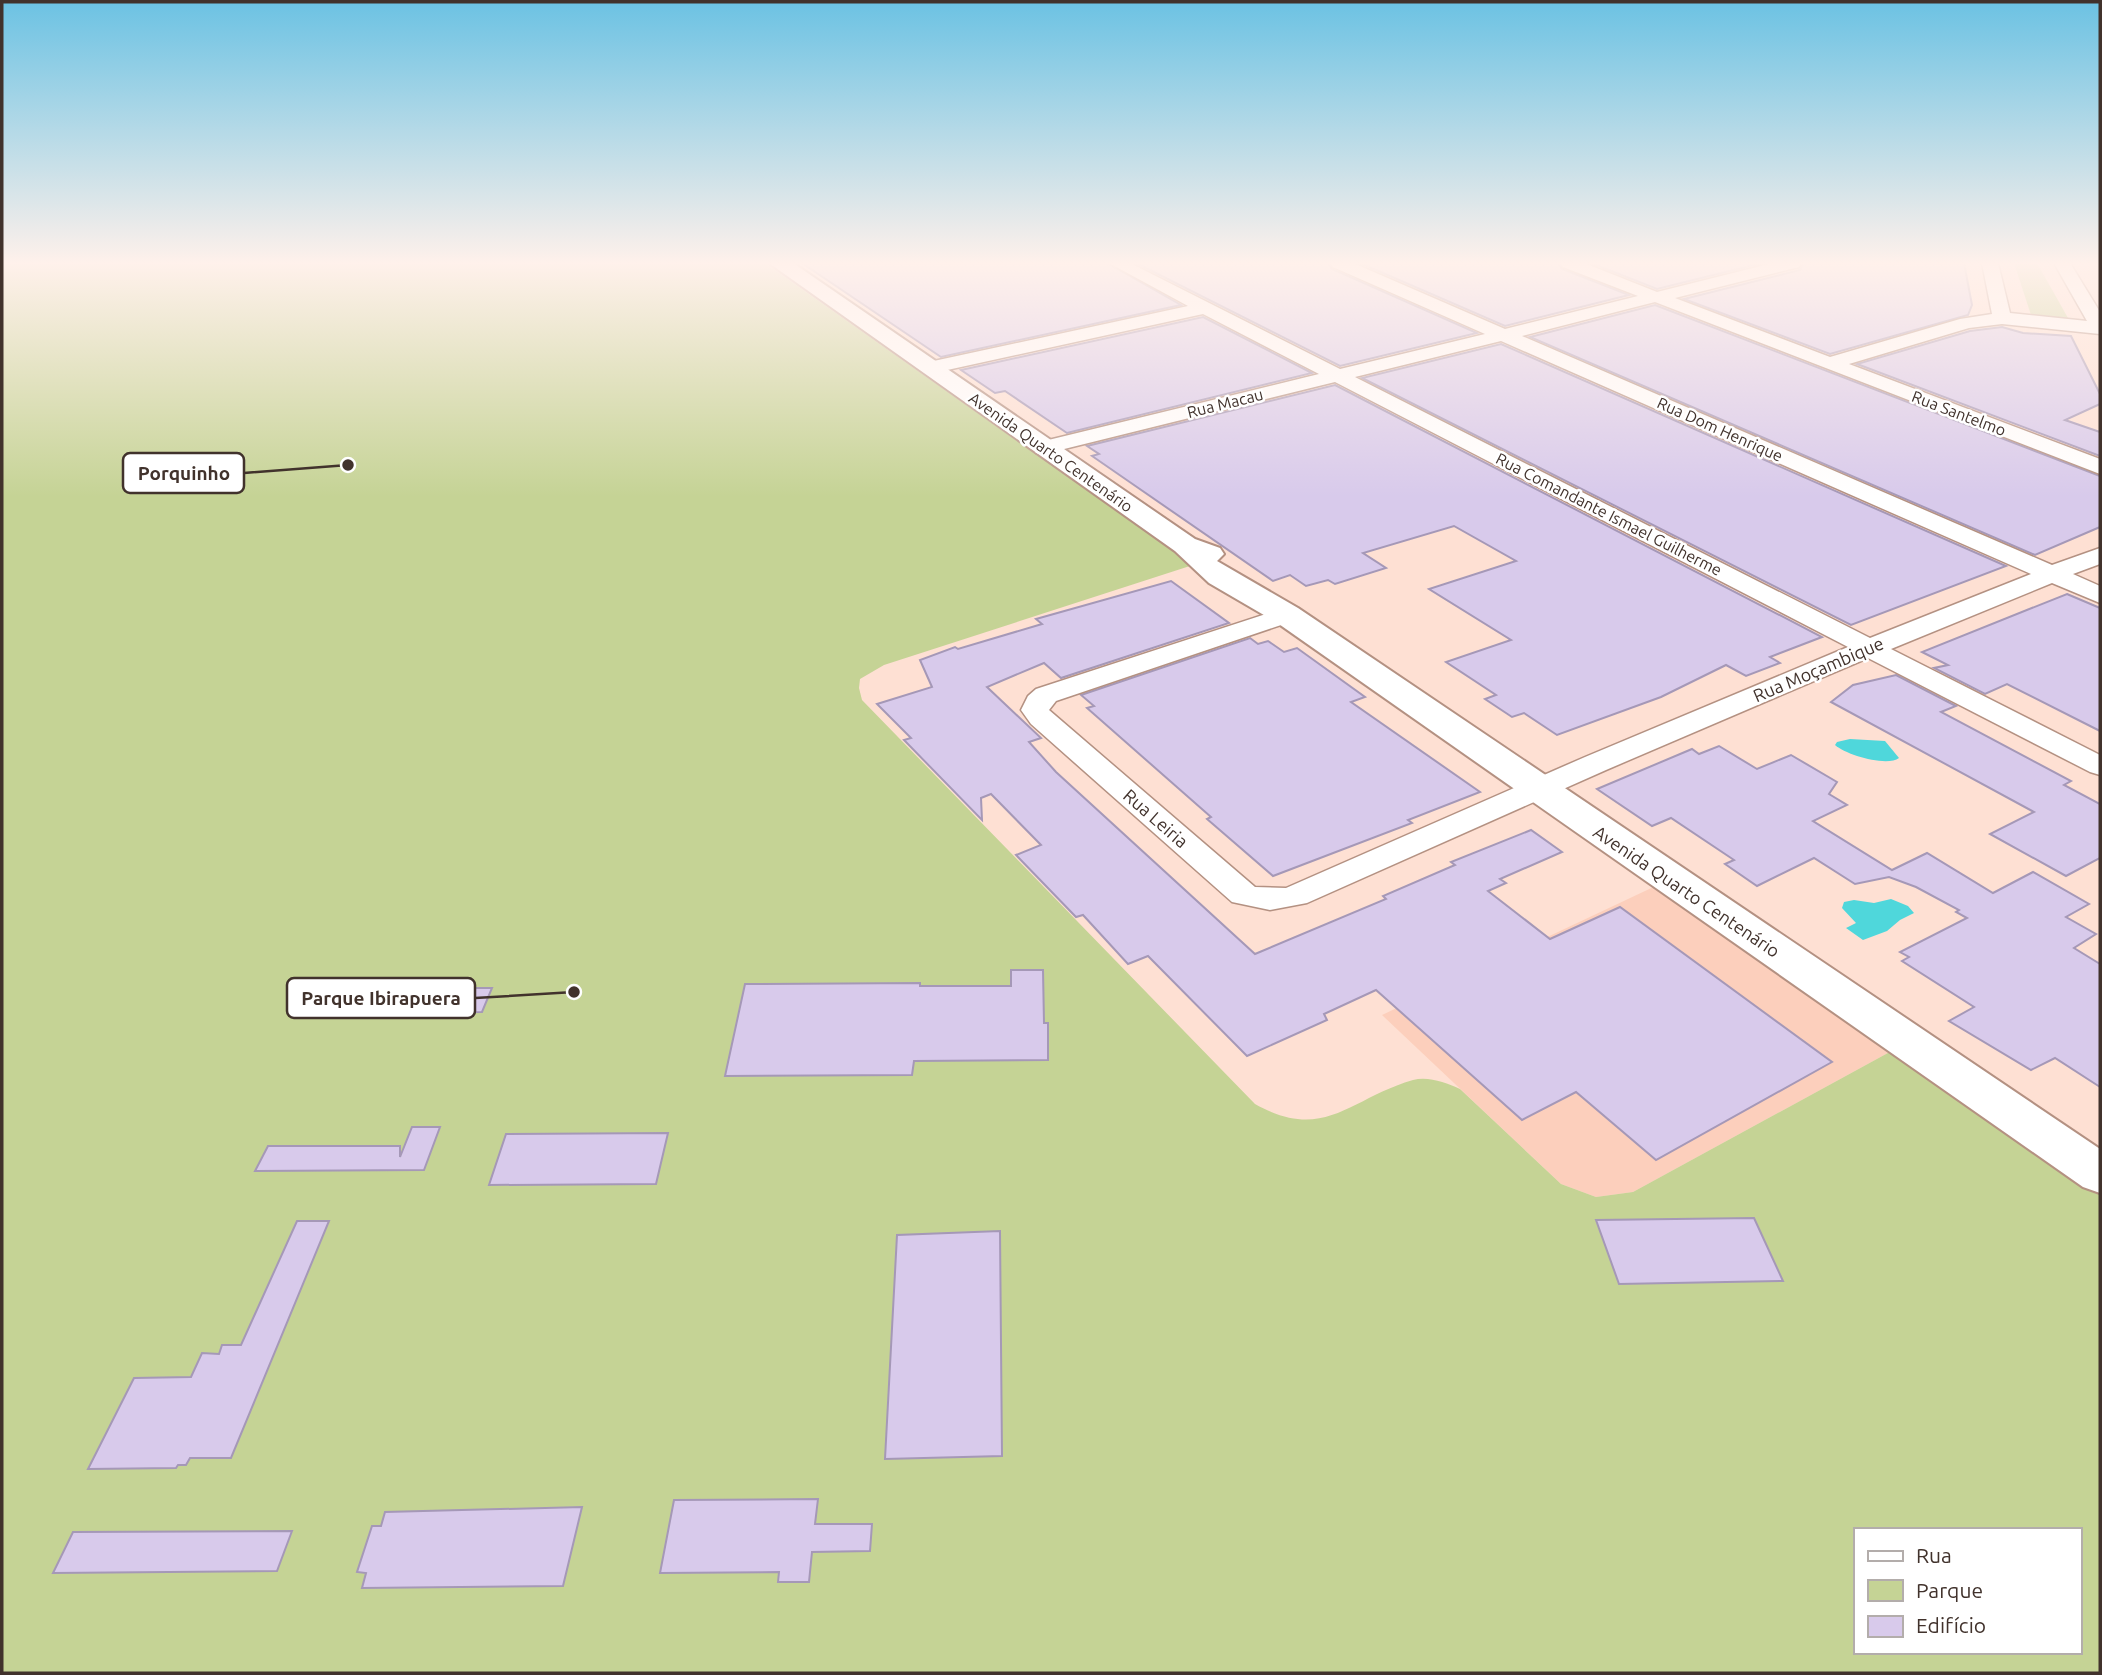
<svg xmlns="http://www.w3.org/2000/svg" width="2102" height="1675" viewBox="0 0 2102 1675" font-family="Ubuntu,sans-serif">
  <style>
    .built { fill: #fccfbc }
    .green { fill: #c5d395; fill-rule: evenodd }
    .water { fill: #4fd7db }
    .building { fill: #d8caeb; stroke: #a598b7; stroke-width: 2 }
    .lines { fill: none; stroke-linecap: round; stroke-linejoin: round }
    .minor-casing { stroke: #b49182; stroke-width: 3 }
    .tertiary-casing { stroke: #b49182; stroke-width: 4 }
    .minor { fill: #fff; fill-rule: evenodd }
    .tertiary { fill: #fff; fill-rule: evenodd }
    .labels { text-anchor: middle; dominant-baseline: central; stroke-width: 5; stroke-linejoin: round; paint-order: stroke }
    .far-street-label { font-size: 16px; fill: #41322c; stroke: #fff }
    .street-label { font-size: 18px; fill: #41322c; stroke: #fff }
    .leader { fill: none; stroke: #41322c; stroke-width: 2.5 }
    .callout-dot { fill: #41322c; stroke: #fff; stroke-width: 2.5 }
    .callout { fill: #fff; stroke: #41322c; stroke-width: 2.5 }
    .callout-label { font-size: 19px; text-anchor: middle; font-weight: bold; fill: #41322c }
  </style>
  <rect width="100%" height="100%" fill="#fee0d3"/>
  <path class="built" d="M1662,883l235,165 -264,144 -37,5 -35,-13 -179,-169z"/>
  <g class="green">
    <path d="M2,263h763l428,302 -309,100 -24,14 -1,9 3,12 393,404c70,39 95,-6 158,-24 16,-4 33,3 47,9l101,95 35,13 37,-5 264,-144 203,142v483h-2098zM1855,1530h224v122h-224z"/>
    <path d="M2014,263h23l31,55 -37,-3z"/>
  </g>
  <g class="water">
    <path d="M1850,739l35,2 14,17c-12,9 -53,-3 -64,-13l2,-3z"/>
    <path d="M1891,899l17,7 6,7 -14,7 -13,11 -24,9 -17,-12 10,-5 -14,-15 2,-6 10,-2 20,3z"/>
  </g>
  <g class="building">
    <path d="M802,263h305l74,42 -240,52z"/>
    <path d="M1136,263h192l4,6 145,64 -137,33z"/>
    <path d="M1360,263h198l4,6 67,26 -124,31z"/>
    <path d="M1591,263h171l-105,26z"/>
    <path d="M1803,263h161l8,42 -4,10 -138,39 -146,-55 116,-29z"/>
    <path d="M1655,305l445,171v51l-65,28 -505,-218z"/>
    <path d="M1203,317l109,56 -245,60 -62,-42 -10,2 -34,-23z"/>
    <path d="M2002,327l21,6 48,3 29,58v10l-35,16 35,12v24l-243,-92 113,-33z"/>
    <path d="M1501,344l505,222 -155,59 -489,-247z"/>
    <path d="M1335,385l487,252 -52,20 10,6 -34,13 -20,-11 -65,32 -104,38 -33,-22 -12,4 -27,-18 11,-4 -50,-33 65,-22 -82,-51 87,-28 -62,-35 -91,27 23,15 -51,16 -7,-4 -22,6 -16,-11 -17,6 -181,-125 7,-2 -12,-8z"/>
    <path d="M1171,581l58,42 -168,55 -17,-15 -57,24 54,51 -12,4 27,30 199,182 131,-55 -3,-3 72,-31 -4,-3 80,-32 31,22 -62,27 6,4 -18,8 62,48 70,-32 212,155 -176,98 -80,-68 -54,28 -146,-130 -52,24 3,6 -80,36 -99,-100 -20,8 -45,-49 -7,2 -60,-62 25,-10 -50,-51 -10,4 1,22 -78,-80 7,-2 -34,-34 55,-17 -12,-27 35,-13 3,2 84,-25 -6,-5z"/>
    <path d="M2067,594l33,14v123l-93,-47 -22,10 -51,-26 14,-3 -26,-13z"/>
    <path d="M1250,638l8,6 10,-3 16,11 13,-4 68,49 -14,5 129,90 -72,28 4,3 -139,53 -66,-57 4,-2 -124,-109 7,-2 -13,-11z"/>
    <path d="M1896,675l60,31 -15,6 130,69 -7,4 36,19v54l-34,18 -76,-42 44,-22 -203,-110 22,-17z"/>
    <path d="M1719,746l38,23 34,-14 46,27 -8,12 18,11 -34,16 79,49 35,-17 66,40 40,-21 56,32 -23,13 30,17 -22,14 26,16v123l-45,-29 -24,12 -82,-49 25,-14 -72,-46 7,-4 -9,-5 67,-34 -11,-6 3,-2 -43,-23 -27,-10 -34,7 -41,-26 -57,28 -32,-22 9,-4 -63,-42 -19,8 -55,-37 95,-40 7,5z"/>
    <path d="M1011,970h32l1,53h4v37l-134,1 -2,14 -187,1 20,-92 175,-1v3h91z"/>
    <path d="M388,988h104l-10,24 -105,1z"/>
    <path d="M412,1127h28l-16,43 -169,1 13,-25h132v11z"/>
    <path d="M668,1133l-12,51 -167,1 17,-51z"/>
    <path d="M1754,1218l29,63 -164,3 -23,-64z"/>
    <path d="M297,1221h32l-98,237h-41l-4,7h-8l-2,3 -88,1 46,-91 57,-1 11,-24 17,1 3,-9h19z"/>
    <path d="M1000,1231l2,225 -117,3 12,-224z"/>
    <path d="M818,1499l-3,25h57l-2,27 -58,1 -3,30h-31l1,-10 -119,1 14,-73z"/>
    <path d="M582,1507l-19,79 -201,2 4,-15 -9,-1 15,-46h9l4,-14z"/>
    <path d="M292,1531l-15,40 -224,2 20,-41z"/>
  </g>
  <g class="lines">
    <g class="minor-casing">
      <path id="minor" d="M1109,263h21l210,106 145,-35 -152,-67 -2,-4h22l152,66 133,-33 -75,-29 -2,-4h23l73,29 116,-29h28l-2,4 -124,31 155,59 130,-38 32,-5 -10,-51h16l12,50 77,8 -33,-58h16l30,49v22l-98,-10 -33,4 -120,36 251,95v15l-445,-172 -133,34 530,229 48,-17v16l-27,10 27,12v17l-48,-20 -161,66 209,106v20l-10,-3 -222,-114 -262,112 -299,133 -37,7 -38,-8 -201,-178 -10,-14 7,-14 8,-7 242,-79 9,-3 9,3 4,5 -4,5 -240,81 -7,9 206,177 31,1 299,-131 263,-110 -513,-265 -291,72 -8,-1 -3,-5 3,-5 283,-69 -116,-60 -274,60 -10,-6 10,-6 259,-56zM1501,341l530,233 -161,64 -515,-261z"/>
    </g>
    <g class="tertiary-casing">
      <path id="tertiary" d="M769,263h24l402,276 25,9 4,6 -7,7 81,47 802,541v44l-17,-6 -807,-565 -67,-39 -34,-32z"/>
    </g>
    <use href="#minor" class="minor"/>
    <use href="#tertiary" class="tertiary"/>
  </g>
  <linearGradient id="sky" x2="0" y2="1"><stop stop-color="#6bc2e3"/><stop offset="0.53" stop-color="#fff1eb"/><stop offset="1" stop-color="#fff1eb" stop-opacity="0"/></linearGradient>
  <rect width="2102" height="497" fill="url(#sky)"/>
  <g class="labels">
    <g class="far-street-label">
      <text transform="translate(1225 403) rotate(-14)">Rua Macau</text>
      <text transform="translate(1959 413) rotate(21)">Rua Santelmo</text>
      <text transform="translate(1720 429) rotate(24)">Rua Dom Henrique</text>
      <text transform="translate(1051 452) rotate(35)">Avenida Quarto Centenário</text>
      <text transform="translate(1609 514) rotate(27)">Rua Comandante Ismael Guilherme</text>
    </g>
    <g class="street-label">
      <text transform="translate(1818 669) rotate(-23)">Rua Moçambique</text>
      <text transform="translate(1156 818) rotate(41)">Rua Leiria</text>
      <text transform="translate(1687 891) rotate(34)">Avenida Quarto Centenário</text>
    </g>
  </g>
  <path class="leader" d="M348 465L244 473M574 992L475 998"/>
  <g class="callout-dot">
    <circle cx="348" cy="465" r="7"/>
    <circle cx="574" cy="992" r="7"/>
  </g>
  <g class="callout">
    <rect x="123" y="453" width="121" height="40" rx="7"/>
    <rect x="287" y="978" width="188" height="40" rx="7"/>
  </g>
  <g class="callout-label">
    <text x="184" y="480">Porquinho</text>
    <text x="381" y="1005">Parque Ibirapuera</text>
  </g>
  <rect width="2102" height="1675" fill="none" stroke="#41322c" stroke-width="7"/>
  <rect x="1854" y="1528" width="228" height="126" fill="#ffffff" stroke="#b3adab" stroke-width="2"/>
  <rect x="1868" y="1551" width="35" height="10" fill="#ffffff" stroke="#b3adab" stroke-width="2"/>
  <text x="1916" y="1563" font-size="21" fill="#41322c">Rua</text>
  <rect x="1868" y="1580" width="35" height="21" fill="#c5d395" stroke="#b3adab" stroke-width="2"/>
  <text x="1916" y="1598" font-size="21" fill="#41322c">Parque</text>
  <rect x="1868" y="1616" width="35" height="21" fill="#d8caeb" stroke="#b3adab" stroke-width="2"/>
  <text x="1916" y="1633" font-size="21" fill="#41322c">Edifício</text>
</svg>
